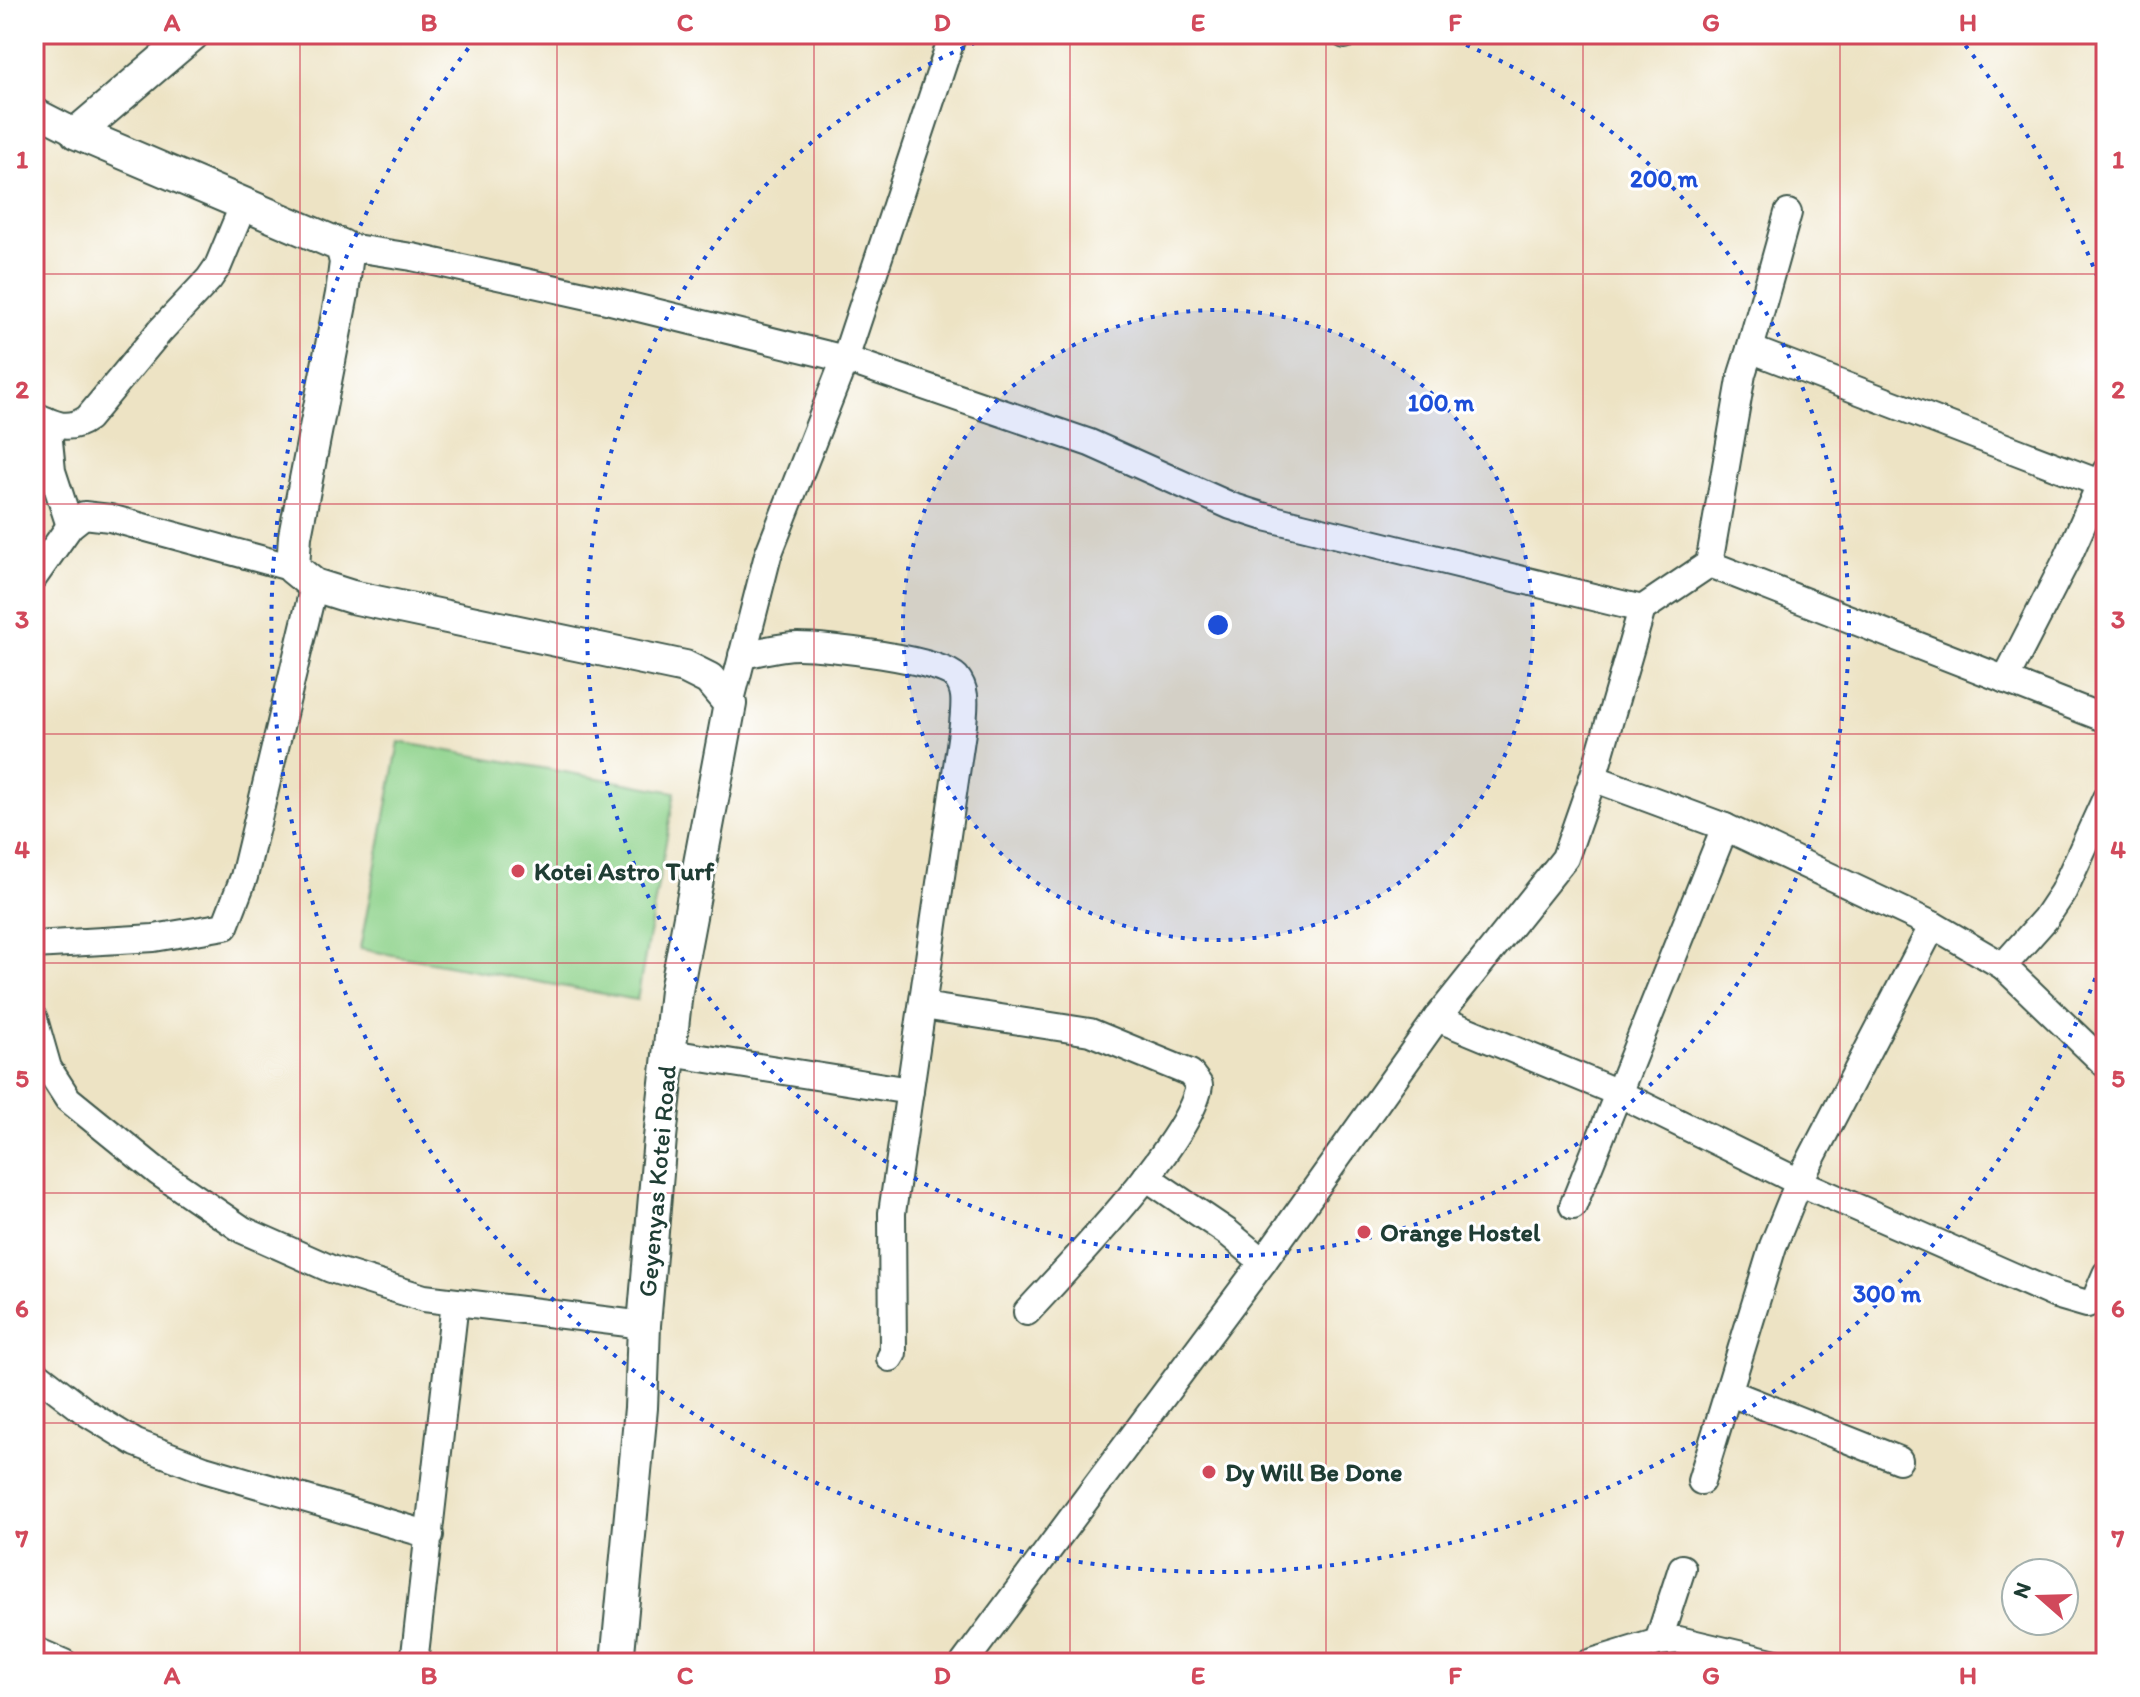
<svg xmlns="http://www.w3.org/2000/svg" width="2140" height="1697" viewBox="0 0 2140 1697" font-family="Itim,sans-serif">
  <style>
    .green { fill: #8fd38c; stroke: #578860; stroke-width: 2 }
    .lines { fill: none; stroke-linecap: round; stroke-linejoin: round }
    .minor-casing { stroke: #3e564a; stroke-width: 30 }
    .tertiary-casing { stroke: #3e564a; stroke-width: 36 }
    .minor { stroke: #fff; stroke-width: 26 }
    .tertiary { stroke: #fff; stroke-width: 32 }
    .grid { fill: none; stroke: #d1495b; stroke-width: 2; stroke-opacity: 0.55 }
    .ring { fill: none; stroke: #1d4ed8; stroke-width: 4; stroke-dasharray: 4 8 }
    .poi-dot { fill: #d1495b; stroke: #fff; stroke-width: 3 }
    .labels { text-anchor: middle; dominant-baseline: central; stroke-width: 6; stroke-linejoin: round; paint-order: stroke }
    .poi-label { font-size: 26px; font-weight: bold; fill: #1f3d34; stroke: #fff; text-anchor: start }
    .street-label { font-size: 26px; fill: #1f3d34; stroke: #fff }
    .centre { fill: #1d4ed8; stroke: #fff; stroke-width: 4 }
    .ring-label { font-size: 24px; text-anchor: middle; font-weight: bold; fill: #1d4ed8; stroke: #fff; stroke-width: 6; stroke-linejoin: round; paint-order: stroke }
    .neatline { fill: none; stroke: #d1495b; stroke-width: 3 }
    .grid-label { font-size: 26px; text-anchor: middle; font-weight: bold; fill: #d1495b }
  </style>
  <rect width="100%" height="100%" fill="#fff"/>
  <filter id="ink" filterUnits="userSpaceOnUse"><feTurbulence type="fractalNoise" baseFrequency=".0125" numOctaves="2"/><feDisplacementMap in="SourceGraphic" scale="16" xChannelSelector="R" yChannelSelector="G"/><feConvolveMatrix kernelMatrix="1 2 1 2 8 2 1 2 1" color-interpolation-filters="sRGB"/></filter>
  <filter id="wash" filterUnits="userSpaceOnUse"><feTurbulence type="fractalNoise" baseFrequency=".006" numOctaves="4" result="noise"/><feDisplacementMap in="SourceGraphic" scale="32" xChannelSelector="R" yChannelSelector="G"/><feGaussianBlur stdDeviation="1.8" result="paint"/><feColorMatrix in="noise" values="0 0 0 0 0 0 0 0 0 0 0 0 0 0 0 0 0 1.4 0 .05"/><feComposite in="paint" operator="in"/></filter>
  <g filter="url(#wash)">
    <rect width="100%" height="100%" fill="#ede3c4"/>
    <path class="green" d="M399,742l276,50 -38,208 -277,-51z"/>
  </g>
  <g filter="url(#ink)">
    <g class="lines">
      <g class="minor-casing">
        <g id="minor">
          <path d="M1345,35l1,-1"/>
          <path d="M34,111l43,22"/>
          <path d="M342,246l70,11 190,42 243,60 245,84 141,63 34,11 377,92"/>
          <path d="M1750,349l38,-136"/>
          <path d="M34,415c20,10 35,17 54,3l72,-87 49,-52 9,-13 25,-60"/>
          <path d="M47,421l5,50 18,55"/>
          <path d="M1709,564l397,155"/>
          <path d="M34,577l36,-51 14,-11 26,3 183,50"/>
          <path d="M742,655c18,-3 38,-9 56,-9 28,0 142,13 158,31 12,14 8,31 7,48l-71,488 1,140 -3,5"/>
          <path d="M2005,680l63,-123 38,-86"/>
          <path d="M730,704l38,-149 77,-196 108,-325"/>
          <path d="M1593,778l132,49 208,98 70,41 103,99"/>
          <path d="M34,945l120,-7 71,-12 19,-49 70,-292"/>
          <path d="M2003,966l42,-47 18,-27 43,-94"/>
          <path d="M923,1006l167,26 100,41 9,12c-7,55 -131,182 -172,227"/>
          <path d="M1437,1018l179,74 183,90 257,113 31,9 8,-4 11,-26"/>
          <path d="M34,1019l14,49 20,31 90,73 85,58 88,39 93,29 220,27"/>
          <path d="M670,1053l240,38"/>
          <path d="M1146,1177l81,55 36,30"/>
          <path d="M1573,1206l152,-379"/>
          <path d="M34,1372l53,41 49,30 68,26 226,66"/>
          <path d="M1728,1392l171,68"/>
          <path d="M1701,1481l72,-235 26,-64 134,-257"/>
          <path d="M1658,1642l24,-74"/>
          <path d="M34,1650l30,13"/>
          <path d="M414,1663l41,-361"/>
          <path d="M964,1663l299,-401 174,-244 128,-160 28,-80 49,-169 67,-45 33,-190 8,-25 349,134"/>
          <path d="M1589,1663l69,-21 21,-2 97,23"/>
        </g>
      </g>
      <g class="tertiary-casing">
        <path id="tertiary" d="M193,34l-116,99 265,113 4,16 -4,32 -47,242 -2,32 21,17 38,12 333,70 24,12 21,25 -54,287 -16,147 -16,187 -3,83 -24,255"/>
      </g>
      <use href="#minor" class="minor"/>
      <use href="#tertiary" class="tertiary"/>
    </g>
  </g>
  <path class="grid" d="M300,34v1629M557,34v1629M814,34v1629M1070,34v1629M1326,34v1629M1583,34v1629M1840,34v1629M34,274h2072M34,504h2072M34,734h2072M34,963h2072M34,1193h2072M34,1423h2072"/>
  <circle cx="1218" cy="625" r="315" fill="#1d4ed8" fill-opacity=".12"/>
  <g class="ring">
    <circle cx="1218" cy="625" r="315"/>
    <path d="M1444 36A631 631 0 1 1 992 36"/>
    <path d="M2104 956A946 946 0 1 1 478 36M1958 36A946 946 0 0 1 2104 294"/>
  </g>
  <g class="poi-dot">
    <circle cx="518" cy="871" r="8"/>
    <circle cx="1364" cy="1232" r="8"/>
    <circle cx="1209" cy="1472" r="8"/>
  </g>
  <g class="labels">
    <g class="poi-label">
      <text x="534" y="871">Kotei Astro Turf</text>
      <text x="1380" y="1232">Orange Hostel</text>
      <text x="1225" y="1472">Dy Will Be Done</text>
    </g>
    <g class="street-label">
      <text transform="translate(657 1181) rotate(-85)">Geyenyas Kotei Road</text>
    </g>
  </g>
  <circle cx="1218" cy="625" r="12" class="centre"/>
  <g class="ring-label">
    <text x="1664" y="187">200 m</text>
    <text x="1441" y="411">100 m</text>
    <text x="1887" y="1302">300 m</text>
  </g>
  <rect width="2140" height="1697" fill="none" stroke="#fff" stroke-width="88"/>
  <g transform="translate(2040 1597) rotate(290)"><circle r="38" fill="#ffffff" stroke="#a5b1ae" stroke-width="2"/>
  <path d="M0-6L14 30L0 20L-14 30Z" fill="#d1495b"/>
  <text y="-12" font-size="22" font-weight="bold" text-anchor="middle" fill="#1f3d34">N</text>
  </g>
  <rect x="44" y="44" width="2052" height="1609" class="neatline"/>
  <g class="grid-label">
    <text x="172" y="31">A</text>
    <text x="429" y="31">B</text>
    <text x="685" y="31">C</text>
    <text x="942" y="31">D</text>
    <text x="1198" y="31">E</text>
    <text x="1455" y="31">F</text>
    <text x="1711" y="31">G</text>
    <text x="1968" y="31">H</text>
    <text x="22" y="168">1</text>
    <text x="2118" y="168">1</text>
    <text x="22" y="398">2</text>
    <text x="2118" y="398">2</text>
    <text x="22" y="628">3</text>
    <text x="2118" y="628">3</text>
    <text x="22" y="858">4</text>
    <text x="2118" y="858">4</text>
    <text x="22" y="1087">5</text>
    <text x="2118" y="1087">5</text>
    <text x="22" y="1317">6</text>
    <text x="2118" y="1317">6</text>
    <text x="22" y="1547">7</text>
    <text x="2118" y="1547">7</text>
    <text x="172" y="1684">A</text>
    <text x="429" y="1684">B</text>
    <text x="685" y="1684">C</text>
    <text x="942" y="1684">D</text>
    <text x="1198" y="1684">E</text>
    <text x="1455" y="1684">F</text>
    <text x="1711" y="1684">G</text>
    <text x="1968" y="1684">H</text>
  </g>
</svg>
